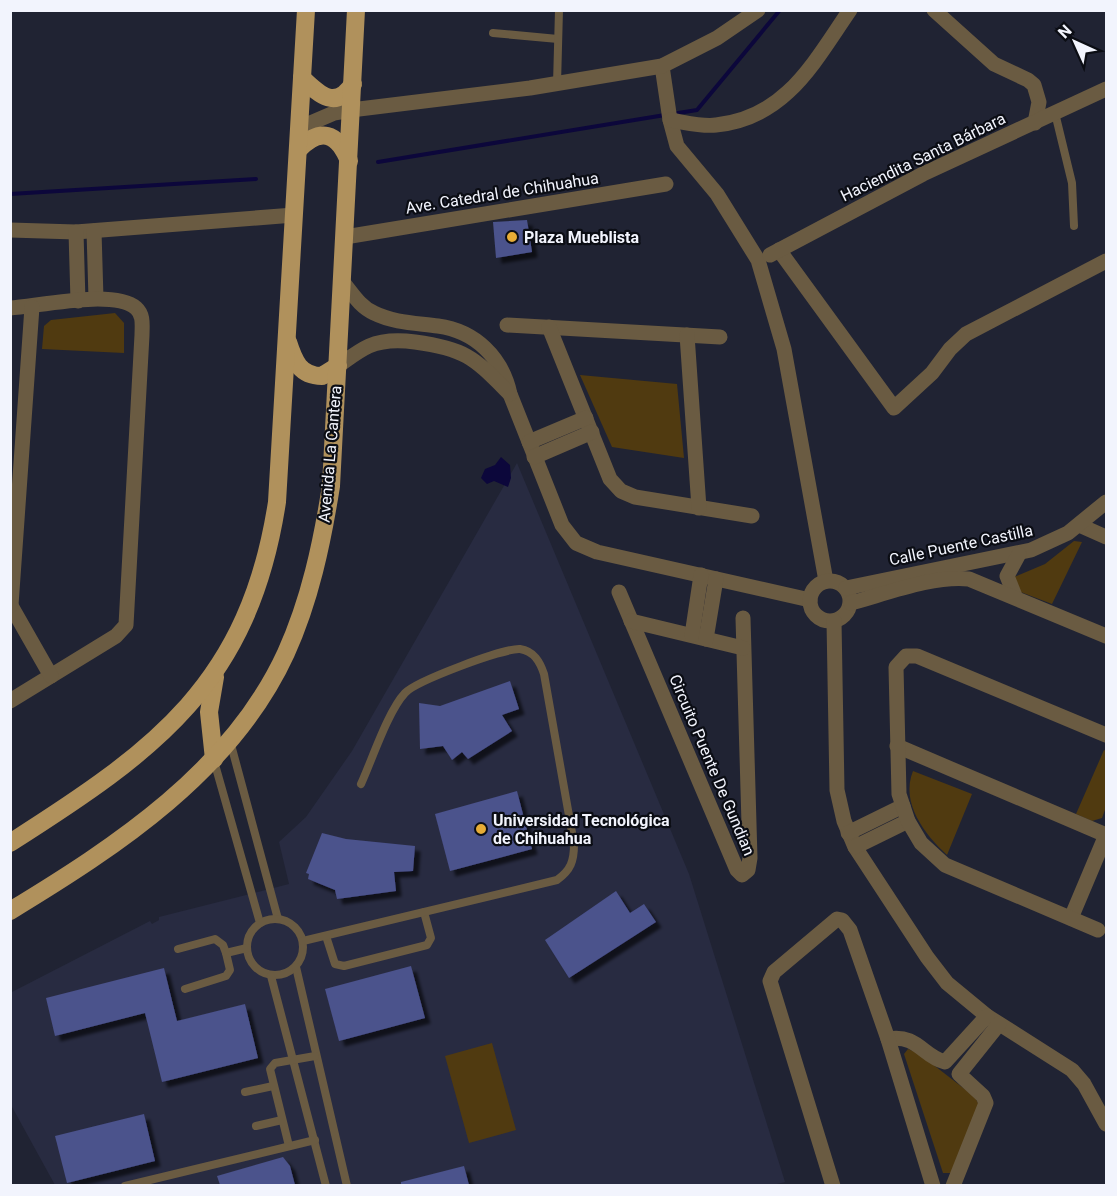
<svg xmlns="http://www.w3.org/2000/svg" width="1117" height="1196" viewBox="0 0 1117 1196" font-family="Roboto,sans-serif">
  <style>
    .built { fill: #282b41 }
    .green { fill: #503a10 }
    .water { fill: #0c073b }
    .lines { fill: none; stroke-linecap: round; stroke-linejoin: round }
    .stream { stroke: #0c073b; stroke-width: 4 }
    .building { fill: #4b528c; filter: url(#shadow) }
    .lane { stroke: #6a5b42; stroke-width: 8 }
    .street { stroke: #6a5b42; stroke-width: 15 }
    .primary { stroke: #b0915c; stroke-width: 18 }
    .poi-dot { fill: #e7ac36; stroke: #0b0d14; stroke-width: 2 }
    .labels { text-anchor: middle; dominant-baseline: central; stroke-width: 4.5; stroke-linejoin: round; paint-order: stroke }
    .street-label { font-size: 16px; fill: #f2f4fd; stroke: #0b0d14 }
    .poi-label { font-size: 16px; font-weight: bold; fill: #f2f4fd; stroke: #0b0d14; text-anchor: start }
  </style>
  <defs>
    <filter id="shadow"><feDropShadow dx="5.5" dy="5.5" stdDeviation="1.5" flood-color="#0009"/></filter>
  </defs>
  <rect width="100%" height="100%" fill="#202333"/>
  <path class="built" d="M517,463l172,411 96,308 -16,4 -714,-1 -44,-80 -1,-112 140,-72 2,3 7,-4v-3l130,-33 -10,-42 27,-25 46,-66z"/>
  <g class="green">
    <path d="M115,313l9,10v30l-82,-4 2,-23 7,-6z"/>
    <path d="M580,375l97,9 7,74 -72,-11z"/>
    <path d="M1074,541l8,1 -30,62 -34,-13 -4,-14 31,-13z"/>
    <path d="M1104,750l2,1v56l-4,11 -10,3 -16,-7z"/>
    <path d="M913,771l59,23 -25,61c-22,-20 -47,-52 -34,-84z"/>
    <path d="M492,1043l24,87 -47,13 -24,-87z"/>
    <path d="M908,1049l10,4 57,44 4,8 -27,68h-9l-39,-119z"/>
  </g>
  <path class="water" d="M501,457l9,8 1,13 -3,9 -14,-6 -7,3 -6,-6 4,-9 10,-4z"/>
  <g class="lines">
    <g class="stream">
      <path d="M672,114l25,-4 83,-100"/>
      <path d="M378,162l287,-47"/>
      <path d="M10,194l246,-15"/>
    </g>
  </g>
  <g class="building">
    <path d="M527,220l5,32 -36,6 -3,-36z"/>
    <path d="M510,681l9,28 -17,6 10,16 -44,28 -6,-7 -10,8 -9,-14 -23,3 -1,-46 21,3z"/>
    <path d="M517,791l15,58 -82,22 -15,-57z"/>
    <path d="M322,833l24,6 69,7 -2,25 -19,1 2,19 -59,8 -2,-9 -27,-11 1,-5 -3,-1z"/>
    <path d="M616,891l14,22 14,-9 12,18 -87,56 -24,-38z"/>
    <path d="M411,966l14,52 -86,23 -14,-52z"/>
    <path d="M164,968l13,53 68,-17 13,54 -96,24 -17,-69 -90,23 -9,-38z"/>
    <path d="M144,1114l11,47 -88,22 -12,-47z"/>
    <path d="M283,1157l7,9 5,19h-75l-3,-9z"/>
    <path d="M464,1166l5,19h-68v-3z"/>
  </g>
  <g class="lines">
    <g class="lane">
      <path d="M493,33l65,6"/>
      <path d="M557,84l2,-74"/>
      <path d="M1055,113l17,70 2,43"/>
      <path d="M230,741l48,178"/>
      <path d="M214,761l46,162"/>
      <circle cx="275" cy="947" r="28"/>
      <path d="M326,936l9,28 9,2 83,-21 4,-7 -7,-26"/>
      <path d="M303,941l254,-61c14,-10 17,-19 17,-36l-30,-170c-4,-12 -10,-23 -24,-25 -16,-1 -104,32 -115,44 -17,18 -33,67 -44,91"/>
      <path d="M178,949l37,-10 8,6 3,8 21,-5"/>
      <path d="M296,967l51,219"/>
      <path d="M271,976l55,210"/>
      <path d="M185,989l41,-13 4,-6 -4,-17"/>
      <path d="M245,1092l28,-6"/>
      <path d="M256,1126l26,-6"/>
      <path d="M289,1146l-19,-77 5,-6 40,-7"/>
      <path d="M125,1186l190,-46"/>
    </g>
    <g class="street">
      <path d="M934,10l60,54 34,16 6,5 5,17 -4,21"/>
      <path d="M662,66l8,54 7,26 40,48 41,66 26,89 42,232"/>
      <path d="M670,120c14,2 32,7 46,5 70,-7 98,-63 134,-115"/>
      <path d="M299,128l35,-15 17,-3 179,-22 132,-22 55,-28 41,-28"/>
      <path d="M10,230l66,2 218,-17"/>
      <path d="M94,231l2,67"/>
      <path d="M76,232l2,69"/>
      <path d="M345,237l321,-53"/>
      <path d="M779,250l115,158 38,-35 18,-24 16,-15 140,-73"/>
      <path d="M770,255l153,-81 183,-85"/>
      <path d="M342,281c10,12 18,26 32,32 20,10 43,10 64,13 37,5 64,31 72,68l52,131 14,18 21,9 213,48"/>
      <path d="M10,308c29,-2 104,-19 126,0 8,7 6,18 6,27l-16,290 -10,11 -106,65"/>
      <path d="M507,325l213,12"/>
      <path d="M549,327l61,152 11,12 14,6 117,19"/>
      <path d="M687,335l12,173"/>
      <path d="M338,366c10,-7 20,-15 31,-20 14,-6 31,-6 46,-4 52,7 59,16 95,52"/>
      <path d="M529,442l57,-24"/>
      <path d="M534,457l58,-25"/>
      <path d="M1079,525l27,12"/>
      <circle cx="830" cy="601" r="20"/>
      <path d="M846,588l185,-38 37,-17 38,-31"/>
      <path d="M619,592l118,278 5,5 6,-5 2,-12 -7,-240"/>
      <path d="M1015,596l-8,-20 12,-22"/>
      <path d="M851,603c34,-9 83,-28 118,-24l137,57"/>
      <path d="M10,604l41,72"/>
      <path d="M11,605l21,-298"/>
      <path d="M631,621l112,27"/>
      <path d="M834,621l3,169 7,31 11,26 72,110 20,26 40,33 85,54 12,14 22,40"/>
      <path d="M692,635l9,-60"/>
      <path d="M706,639l10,-60"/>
      <path d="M897,746l209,89"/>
      <path d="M848,833l55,-27"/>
      <path d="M855,847l53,-26"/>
      <path d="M1071,918l35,-83"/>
      <path d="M1098,930l-153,-65 -24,-22 -13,-22 -9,-27 -3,-127 10,-11h11l189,79"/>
      <path d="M888,1039c30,-5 34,17 57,23l42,-46"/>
      <path d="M833,1186l-63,-205 4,-9 63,-53 5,1 8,10 38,109 45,147"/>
      <path d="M953,1186l33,-83 -3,-7 -24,-22 40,-50"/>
    </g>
    <g class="primary">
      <path d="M302,78c17,16 33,33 51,6"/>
      <path d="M298,150c22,-23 39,-18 51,11"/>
      <path d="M288,342c6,19 12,34 34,34l16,-10"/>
      <path d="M214,759l-5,-47 6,-35"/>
      <path d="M10,843c146,-93 239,-159 267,-341l29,-492"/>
      <path d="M10,911c107,-65 222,-140 276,-258 24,-53 36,-110 45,-167l25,-476"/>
    </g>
  </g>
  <g class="poi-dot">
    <circle cx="512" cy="237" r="6"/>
    <circle cx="481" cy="829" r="6"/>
  </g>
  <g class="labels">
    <g class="street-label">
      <text transform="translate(923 157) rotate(-26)">Haciendita Santa Bárbara</text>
      <text transform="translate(502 193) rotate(-9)">Ave. Catedral de Chihuahua</text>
      <text transform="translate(330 454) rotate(-85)">Avenida La Cantera</text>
      <text transform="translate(961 545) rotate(-12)">Calle Puente Castilla</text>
      <text transform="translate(712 765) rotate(67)">Circuito Puente De Gundian</text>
    </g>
    <g class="poi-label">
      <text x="524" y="237">Plaza Mueblista</text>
      <text x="493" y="820">Universidad Tecnológica<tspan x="493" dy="18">de Chihuahua</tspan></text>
    </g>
  </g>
  <rect width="1117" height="1196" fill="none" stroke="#f2f4fd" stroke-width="24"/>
  <g transform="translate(1075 42) rotate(315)" stroke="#0b0d14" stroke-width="4.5" paint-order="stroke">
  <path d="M0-4.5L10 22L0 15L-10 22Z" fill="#f2f4fd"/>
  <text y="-9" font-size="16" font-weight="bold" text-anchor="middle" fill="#f2f4fd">N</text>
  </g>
</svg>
